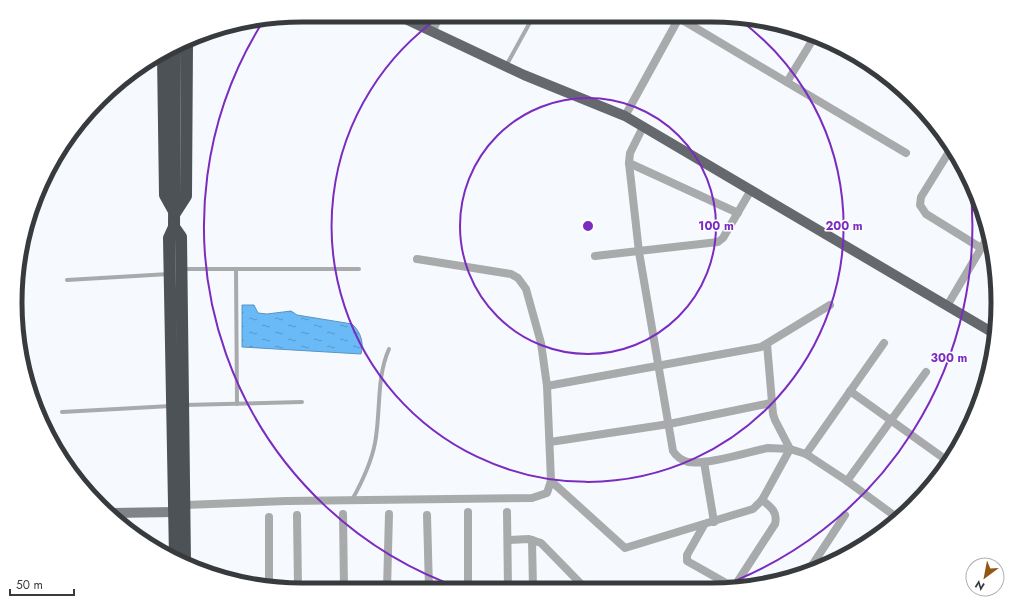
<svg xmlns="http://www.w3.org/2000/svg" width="1013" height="605" viewBox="0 0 1013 605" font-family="Jost,sans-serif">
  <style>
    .water { fill: url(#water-ripples); stroke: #5b94c0 }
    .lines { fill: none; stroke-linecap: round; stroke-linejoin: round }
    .lane { stroke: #a8aaac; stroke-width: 4 }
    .street { stroke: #a8aaac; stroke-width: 8 }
    .secondary { stroke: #808487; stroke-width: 10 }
    .primary { stroke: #65696d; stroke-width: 10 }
    .highway { stroke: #4d5256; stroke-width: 12 }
    .ring { fill: none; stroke: #7b2cbf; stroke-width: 2 }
    .rim { fill: none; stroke: #383b3d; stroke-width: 5 }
    .centre { fill: #7b2cbf; stroke: #fff; stroke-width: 2 }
    .ring-label { font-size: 12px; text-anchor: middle; font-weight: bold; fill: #7b2cbf; stroke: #fff; stroke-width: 3; stroke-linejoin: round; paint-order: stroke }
  </style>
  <defs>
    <pattern id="water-ripples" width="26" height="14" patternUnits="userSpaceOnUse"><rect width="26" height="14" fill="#6abaf8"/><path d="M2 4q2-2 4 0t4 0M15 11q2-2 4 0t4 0" fill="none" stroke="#5898ca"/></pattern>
  </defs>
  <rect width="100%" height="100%" fill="#f6faff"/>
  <path class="water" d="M242,305h12l4,8 9,1 24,-3 6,4 55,9c9,8 12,19 9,30l-119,-7z"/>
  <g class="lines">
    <g class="lane">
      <path d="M506,66l28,-51"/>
      <path d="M183,269h176"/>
      <path d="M236,269l1,135"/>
      <path d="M67,280l102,-6"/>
      <path d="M184,405l118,-3"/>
      <path d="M62,412l109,-6"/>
      <path d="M352,500c10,-18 19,-36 23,-57 6,-31 1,-65 14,-94"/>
    </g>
    <g class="street">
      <path d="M679,18l227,135"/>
      <path d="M432,32l8,-17"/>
      <path d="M787,82l28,-46"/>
      <path d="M625,116l55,-100"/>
      <path d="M643,127l-13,26 -1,10 10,89 34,199c3,5 8,9 15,11 20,3 59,-10 80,-14l22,1 16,5 41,27 52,38"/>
      <path d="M952,147l-31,50 -1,8 6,9 55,34"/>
      <path d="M629,163l109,50"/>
      <path d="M595,256l123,-14 5,-4 28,-48"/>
      <path d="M947,306l42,-71"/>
      <path d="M547,386l214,-39 69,-42"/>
      <path d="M850,391l99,71"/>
      <path d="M550,442l119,-18 102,-21"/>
      <path d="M806,454l78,-111"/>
      <path d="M704,462l10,60"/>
      <path d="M551,481l74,67 128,-39 9,-9 28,-51 -15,-29 -2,-6 -6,-70"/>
      <path d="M847,481l79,-109"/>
      <path d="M185,505l102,-4 245,-3 15,-5 4,-12 -4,-95 -6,-43 -15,-54 -8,-11 -7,-4 -94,-15"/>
      <path d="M507,512l1,77"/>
      <path d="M343,514l1,75"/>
      <path d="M297,515l1,73"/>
      <path d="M427,515l2,74"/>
      <path d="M269,517v70"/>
      <path d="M704,525l-17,30v6l39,22 10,1 39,-60c3,-12 -4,-17 -13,-24"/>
      <path d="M509,540l20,-1 12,4 45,46"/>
      <path d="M532,540l1,49"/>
      <path d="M809,570l36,-55"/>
      <path d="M274,588l70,1"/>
      <path d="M387,589l2,-75"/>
      <path d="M468,589v-77"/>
    </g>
    <path class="secondary" d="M112,513l63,-1"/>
    <path class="primary" d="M397,15l127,60 101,41 370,218"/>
    <g class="highway">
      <path d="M175,49l-1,178 -5,11 6,319"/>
      <path d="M163,56l2,139 10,18 11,-17 1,-153"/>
      <path d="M174,227l7,10 4,326"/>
    </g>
  </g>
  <g class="ring">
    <circle cx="588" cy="226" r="128"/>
    <path d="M737 18A256 256 0 1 1 441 16"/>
    <path d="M463 589A384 384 0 0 1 262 23M970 183A384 384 0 0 1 713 589"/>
  </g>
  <path d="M0 0H1013V605H0ZM302 22H711A280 280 0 0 1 991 302V303A280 280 0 0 1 711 583H302A280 280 0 0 1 22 303V302A280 280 0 0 1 302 22Z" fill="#fff" fill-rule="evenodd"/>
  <path class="rim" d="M302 22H711A280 280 0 0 1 991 302V303A280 280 0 0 1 711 583H302A280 280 0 0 1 22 303V302A280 280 0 0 1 302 22Z"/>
  <circle cx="588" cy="226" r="6" class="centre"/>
  <g class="ring-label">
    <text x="716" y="230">100 m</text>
    <text x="844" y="230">200 m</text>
    <text x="949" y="362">300 m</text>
  </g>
  <g transform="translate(985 577) rotate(212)"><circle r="19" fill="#ffffff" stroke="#afb1b1"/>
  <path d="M0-3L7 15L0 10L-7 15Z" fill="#915713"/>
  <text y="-6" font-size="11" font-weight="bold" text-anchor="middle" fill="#383b3d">N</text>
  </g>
  <path d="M10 589v6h64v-6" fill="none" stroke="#383b3d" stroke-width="2"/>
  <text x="16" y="589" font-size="12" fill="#383b3d" stroke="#ffffff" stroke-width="3" paint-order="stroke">50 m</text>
</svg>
